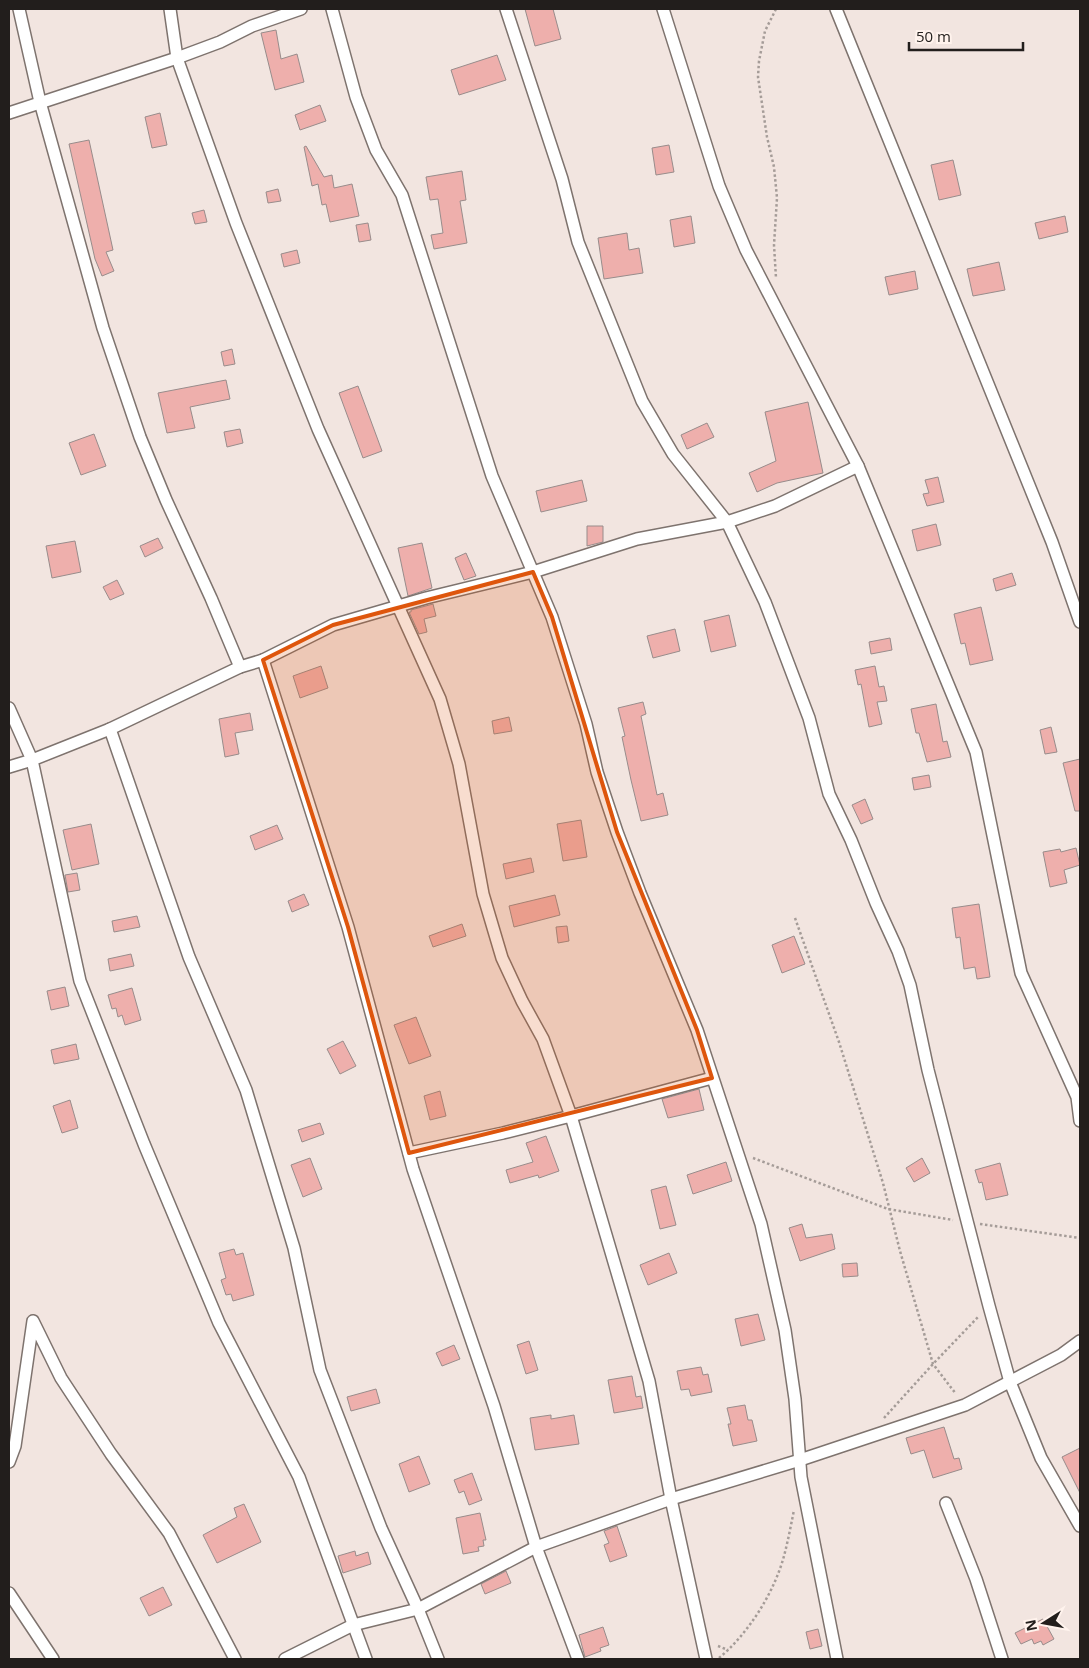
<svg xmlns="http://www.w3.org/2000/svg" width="1089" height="1668" viewBox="0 0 1089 1668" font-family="'Open Sans',sans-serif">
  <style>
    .building { fill: #eeafac; stroke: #988c8b }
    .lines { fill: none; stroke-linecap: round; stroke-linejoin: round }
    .minor-casing { stroke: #7e736e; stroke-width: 14 }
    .path { stroke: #a59c98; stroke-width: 2.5; stroke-dasharray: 2.5 2.5; stroke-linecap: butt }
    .minor { stroke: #fff; stroke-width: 11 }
    .marked { fill: #de560d; fill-opacity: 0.2; stroke: #de560d; stroke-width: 4; stroke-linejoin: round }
  </style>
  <rect width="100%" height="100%" fill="#f2e5e0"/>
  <g class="building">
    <path d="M525,9h28l8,30 -26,7z"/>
    <path d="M276,30l5,29 16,-5 7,28 -29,8 -14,-57z"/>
    <path d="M497,55l9,25 -47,15 -8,-25z"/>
    <path d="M320,105l6,16 -26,9 -5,-15z"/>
    <path d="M160,113l7,32 -15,3 -7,-31z"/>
    <path d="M89,140l24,110 -7,2 8,19 -12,5 -7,-17 -26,-115z"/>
    <path d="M669,145l5,27 -18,3 -4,-27z"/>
    <path d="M306,146l18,31 8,-2 2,13 18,-4 7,32 -29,6 -4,-18 -4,1 -4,-21 -6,2 -8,-39z"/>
    <path d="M953,160l8,35 -22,5 -8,-35z"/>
    <path d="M462,171l4,29 -6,1 7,42 -33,6 -3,-14 12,-2 -5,-34 -8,1 -4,-23z"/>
    <path d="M278,189l3,12 -13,2 -2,-11z"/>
    <path d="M204,210l3,12 -12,2 -3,-11z"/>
    <path d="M691,216l4,27 -21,4 -4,-27z"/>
    <path d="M1065,216l3,16 -29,7 -4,-16z"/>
    <path d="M368,223l3,17 -12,2 -3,-17z"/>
    <path d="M627,233l2,17 10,-2 4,25 -39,6 -6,-41z"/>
    <path d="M297,250l3,13 -16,4 -3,-13z"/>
    <path d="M999,262l6,28 -32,6 -6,-27z"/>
    <path d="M915,271l3,18 -29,6 -4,-18z"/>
    <path d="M232,349l3,15 -11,2 -3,-14z"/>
    <path d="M226,380l4,19 -40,8 5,21 -28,5 -9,-40z"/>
    <path d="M358,386l24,65 -19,7 -24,-65z"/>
    <path d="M808,402l15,71 -46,10 -20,9 -8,-19 27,-12 -11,-49z"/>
    <path d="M707,423l7,14 -27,12 -6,-14z"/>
    <path d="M240,429l3,14 -16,4 -3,-15z"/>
    <path d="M94,434l12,32 -25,9 -12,-32z"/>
    <path d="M938,477l6,25 -17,4 -4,-12 6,-1 -4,-13z"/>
    <path d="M582,480l5,21 -46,11 -5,-21z"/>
    <path d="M936,524l5,21 -24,6 -5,-21z"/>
    <path d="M587,526h16v16l-16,4z"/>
    <path d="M158,538l5,10 -18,9 -5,-11z"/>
    <path d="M75,541l6,31 -29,6 -6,-32z"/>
    <path d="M422,543l10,45 -24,8 -10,-48z"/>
    <path d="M466,553l10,23 -12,4 -9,-22z"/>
    <path d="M1012,573l4,12 -20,6 -3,-12z"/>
    <path d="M117,580l7,14 -14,6 -7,-13z"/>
    <path d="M433,604l3,12 -12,3 3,13 -8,2 -10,-22h2v-2z"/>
    <path d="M981,607l12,53 -23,5 -5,-22 -4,1 -7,-30z"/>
    <path d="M729,615l7,31 -25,6 -7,-31z"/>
    <path d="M675,629l5,22 -27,7 -6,-22z"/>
    <path d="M890,638l2,12 -21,4 -2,-12z"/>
    <path d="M321,666l7,22 -28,10 -7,-22z"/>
    <path d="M875,666l4,21 5,-1 3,15 -10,1 5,22 -13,3 -8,-43 -3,1 -3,-15z"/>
    <path d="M643,702l3,12 -5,2 16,79 6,-2 5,22 -27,6 -10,-41 -9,-43 3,-1 -7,-28z"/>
    <path d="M936,704l7,38 4,-1 4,16 -24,5 -8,-29h-3l-5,-24z"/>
    <path d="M250,713l3,17 -18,3 4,21 -14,3 -6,-38z"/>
    <path d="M509,717l3,14 -18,3 -2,-13z"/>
    <path d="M1051,727l6,25 -12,2 -5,-24z"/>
    <path d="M1080,759v52h-5l-12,-48z"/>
    <path d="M929,775l2,12 -17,3 -2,-12z"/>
    <path d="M865,799l8,20 -12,5 -9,-19z"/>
    <path d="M581,820l6,37 -24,4 -6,-37z"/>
    <path d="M91,824l8,40 -27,6 -9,-40z"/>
    <path d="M277,825l6,14 -28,11 -5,-14z"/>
    <path d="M1076,848l4,17 -16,5 3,13 -17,4 -7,-35 17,-3 1,3z"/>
    <path d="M531,858l3,14 -28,7 -3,-15z"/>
    <path d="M77,873l3,17 -12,2 -3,-17z"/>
    <path d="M304,894l5,11 -17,7 -4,-11z"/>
    <path d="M555,895l5,20 -46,12 -5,-21z"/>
    <path d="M979,904l11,73 -13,2 -2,-12 -11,2 -4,-32 -4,1 -4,-30z"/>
    <path d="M137,916l3,11 -26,5 -2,-11z"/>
    <path d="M462,924l4,12 -33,11 -4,-11z"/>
    <path d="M567,926l2,15 -11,2 -2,-16z"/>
    <path d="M794,936l11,28 -23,9 -10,-28z"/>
    <path d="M131,954l3,12 -24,5 -2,-12z"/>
    <path d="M65,987l4,19 -18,4 -4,-19z"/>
    <path d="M132,988l9,32 -16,5 -3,-10 -4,2 -2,-9 -4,1 -4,-14z"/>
    <path d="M416,1017l15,39 -22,8 -15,-39z"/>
    <path d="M343,1041l13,25 -16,8 -13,-25z"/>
    <path d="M76,1044l3,15 -25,5 -3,-14z"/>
    <path d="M699,1089l5,21 -36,8 -6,-19z"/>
    <path d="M440,1091l6,25 -16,4 -6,-24z"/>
    <path d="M70,1100l8,28 -16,5 -9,-27z"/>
    <path d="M320,1123l4,11 -22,8 -4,-12z"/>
    <path d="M546,1136l13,35 -20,7 -1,-3 -28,8 -4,-13 27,-8 -7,-19z"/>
    <path d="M310,1158l12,31 -19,8 -12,-32z"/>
    <path d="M922,1158l8,15 -16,9 -8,-14z"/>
    <path d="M726,1162l6,19 -39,13 -6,-19z"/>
    <path d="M1000,1163l8,32 -22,5 -4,-18 -3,1 -4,-13z"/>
    <path d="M666,1186l10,39 -16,4 -9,-39z"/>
    <path d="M802,1224l4,14 26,-4 3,15 -35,12 -11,-33z"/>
    <path d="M234,1249l2,6 7,-2 11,42 -21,6 -2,-7 -5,1 -5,-15 5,-2 -7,-25z"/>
    <path d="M669,1253l8,20 -29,12 -8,-20z"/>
    <path d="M857,1263l1,13 -15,1 -1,-13z"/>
    <path d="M758,1314l7,26 -24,6 -6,-27z"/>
    <path d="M529,1341l9,29 -12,4 -9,-29z"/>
    <path d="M454,1345l6,14 -18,7 -6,-13z"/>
    <path d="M701,1367l2,8 5,-1 4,18 -21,4 -2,-7 -8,1 -4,-19z"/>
    <path d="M632,1376l4,21 5,-1 2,12 -29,5 -6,-33z"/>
    <path d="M376,1389l4,14 -29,8 -4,-14z"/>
    <path d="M745,1405l3,15h4l5,21 -24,5 -5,-22h3l-4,-16z"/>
    <path d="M551,1415v4l23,-4 5,29 -44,6 -5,-32z"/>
    <path d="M944,1427l10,32 5,-1 3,11 -29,9 -9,-28 -13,4 -5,-16z"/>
    <path d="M1080,1448v45l-18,-36z"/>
    <path d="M419,1456l11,28 -21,8 -10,-28z"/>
    <path d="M472,1473l10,27 -13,5 -5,-14 -5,2 -5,-13z"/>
    <path d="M244,1504l17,38 -44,21 -14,-28 34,-18 -3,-9z"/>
    <path d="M480,1513l6,27h-3l1,6 -6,1 1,4 -16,3 -7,-36z"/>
    <path d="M617,1526l10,30 -17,6 -6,-17 5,-2 -5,-12z"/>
    <path d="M355,1551l1,5 12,-4 3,12 -28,9 -5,-17z"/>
    <path d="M506,1571l5,12 -26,11 -4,-10z"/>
    <path d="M163,1587l9,18 -23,11 -9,-18z"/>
    <path d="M1043,1619l11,20 -11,6 -2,-4 -7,3 -2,-5 -11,5 -6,-11z"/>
    <path d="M603,1627l6,18 -9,3 1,3 -16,6 -6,-22z"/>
    <path d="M818,1629l4,17 -12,3 -4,-17z"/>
  </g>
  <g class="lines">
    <g class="minor-casing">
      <g id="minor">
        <path d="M19,9l21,93 63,226 37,109 26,63 45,98 29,69"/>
        <path d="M170,9l7,49 59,165 82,206 122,270 19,65 24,130 19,64 20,43 21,38 28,77 141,-38"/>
        <path d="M332,9l24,88 20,53 26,45 90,281 60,141 34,107 11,48 20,60 23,61 57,137 64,194 24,106 10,69 6,78 36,182"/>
        <path d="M506,9l56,170 16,63 64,159 31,53 54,68 38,80 44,116 20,76 22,46 25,63 22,48 12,34 18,85 61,236 21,76 31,76 39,68"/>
        <path d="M663,9l56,177 27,64 112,216"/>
        <path d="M836,9l216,533 28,80"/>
        <path d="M9,113l168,-55 43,-16 32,-16 49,-17"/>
        <path d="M263,660l70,-35 93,-27 107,-26 104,-33 90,-17 48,-16 83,-40 118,286 45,221 56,124 3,24"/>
        <path d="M9,708l23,52 -23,7"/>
        <path d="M110,729l-78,31 48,221 64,163 75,179 80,154 67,182"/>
        <path d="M409,1153l94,-20 68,-17 78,265 22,118 129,-39 165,-55 96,-50 19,-14"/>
        <path d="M9,1462l6,-16 18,-125 28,57 50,76 58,79 66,126"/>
        <path d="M946,1503l30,76 26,80"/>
        <path d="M9,1593l44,66"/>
        <path d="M285,1659l68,-34 65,-16 -37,-81 -61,-158 -26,-122 -48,-158 -57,-133 -79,-228 130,-62 23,-7 85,267 65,242 81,237 42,141 135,-48 35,160"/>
        <path d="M438,1659l-20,-50 118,-62 42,112"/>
      </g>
    </g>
    <g class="path">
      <path d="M776,9l-11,22 -6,30 -1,16 9,60 7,30 3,31 -3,47 2,33"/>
      <path d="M795,918l44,124 44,141 17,68 33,113 23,30"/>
      <path d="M753,1158l135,51 65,11"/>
      <path d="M980,1224l100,14"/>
      <path d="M884,1418l49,-54 46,-48"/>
      <path d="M718,1646l10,4"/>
      <path d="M719,1658c29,-24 55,-65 65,-102 4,-15 7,-31 10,-46"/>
    </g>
    <use href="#minor" class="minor"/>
  </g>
  <path class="marked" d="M533,572l19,45 65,215 80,198 15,48 -303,75 -61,-226 -85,-267 70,-35z"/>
  <rect width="1089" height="1668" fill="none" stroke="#221e1c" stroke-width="20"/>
  <g transform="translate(1044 1623) rotate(259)" stroke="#fff3ed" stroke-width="4" paint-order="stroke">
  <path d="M0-4L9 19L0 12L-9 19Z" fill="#221e1c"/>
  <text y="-8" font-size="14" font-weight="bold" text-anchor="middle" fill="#221e1c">N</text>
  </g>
  <path d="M909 42v8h114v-8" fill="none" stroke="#221e1c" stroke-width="2.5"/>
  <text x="916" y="42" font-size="15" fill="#221e1c" stroke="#fff3ed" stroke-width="4" paint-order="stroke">50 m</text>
</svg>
